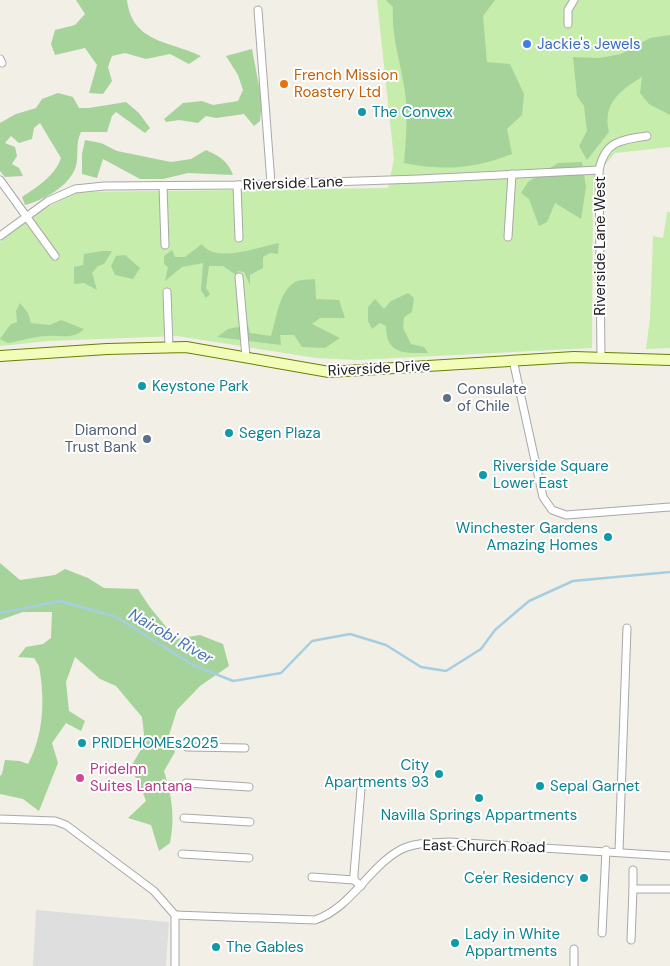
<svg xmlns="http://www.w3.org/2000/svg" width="670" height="966" viewBox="0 0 670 966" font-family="'DM Sans',sans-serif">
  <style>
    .residential { fill: #dfdede }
    .grass { fill: #c6edac }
    .forest { fill: #a6d39a }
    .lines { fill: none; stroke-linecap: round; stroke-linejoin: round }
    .stream { stroke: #a6cee1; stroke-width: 2.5 }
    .street-casing { stroke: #a8a8a8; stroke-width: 9 }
    .secondary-casing { stroke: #678000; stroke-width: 12 }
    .street { stroke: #fff; stroke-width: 7 }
    .secondary { stroke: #f3fdba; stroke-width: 10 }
    .shop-dot { fill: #3f7fe0; stroke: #fff; stroke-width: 2 }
    .food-dot { fill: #e8710a; stroke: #fff; stroke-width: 2 }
    .culture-dot { fill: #0f9aa8; stroke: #fff; stroke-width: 2 }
    .service-dot { fill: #5c6f8a; stroke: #fff; stroke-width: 2 }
    .hotel-dot { fill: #d1479c; stroke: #fff; stroke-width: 2 }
    .labels { text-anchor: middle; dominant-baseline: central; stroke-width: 4; stroke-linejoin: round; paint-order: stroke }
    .shop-label { font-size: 15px; fill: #366cbe; stroke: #fff; text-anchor: start }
    .food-label { font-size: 15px; fill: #c56008; stroke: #fff; text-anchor: start }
    .culture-label { font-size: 15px; fill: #0d838f; stroke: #fff; text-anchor: start }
    .street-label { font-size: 15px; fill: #212121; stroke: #fff }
    .service-label { font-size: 15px; fill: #4e5e75; stroke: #fff; text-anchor: start }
    .hotel-label { font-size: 15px; fill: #b23c85; stroke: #fff; text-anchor: start }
    .water-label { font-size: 16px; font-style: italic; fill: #4775b7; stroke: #fff }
  </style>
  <rect width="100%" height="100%" fill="#f2efe7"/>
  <path class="residential" d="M36,910l133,12 -3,44h-133z"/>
  <g class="grass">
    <path d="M377,0h293v147l-55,6 -22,26 -1,169 -235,12 -41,-2 -139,-22 -129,5 -48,5v-104l35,-28 41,-22 312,-4 6,-29z"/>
    <path d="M667,212h3v136l-24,1 4,-31 3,-82 10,2z"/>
  </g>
  <g class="forest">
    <path d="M76,0h51c5,43 43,41 74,56l-12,8 -19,-10 -24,5 -21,-6 -13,3 -4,11 4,14 -9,13 -14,-1 8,-28 -12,-17 -30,7 -4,-11 4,-14 20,-5 10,-11z"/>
    <path d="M386,0h109l-12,16 4,46 23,2 14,30 -2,21 -15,14 5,25c-39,15 -68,17 -108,9 2,-24 4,-47 1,-71 -4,-29 -14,-55 -12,-85z"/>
    <path d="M670,35v80l-21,-11 -9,-11 2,-16c-22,13 -40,27 -33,55l-22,28 -8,-14 8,-15 -3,-25 -7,-10 -4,-39 27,1 21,-4 29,-16z"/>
    <path d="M252,49l10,53 -2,19 -6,5 -10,-12 -28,4 -10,-2 -8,7 -19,-3 -13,2 -2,-3 19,-16 19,-2 11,4 25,-4 5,-11 -5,-15 -12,-19z"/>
    <path d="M58,93l15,4 6,11h10l37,-6 13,11 11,15 -5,5 -29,-21 -4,4 -5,16h-26c-6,12 -2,23 -5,34 -6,20 -32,34 -51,39l-3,-8c15,-10 33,-21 39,-39l-21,-35 -6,5 -2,11 -13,4 -8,-7 -6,7 10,4 2,9 -5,8 7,4 4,8 -18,1 -5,-6v-48l16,-9 20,-6 6,-9z"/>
    <path d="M85,140l16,3 16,8 54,11 20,-3 15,-9c13,6 22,11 27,25l-45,-2 -25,6h-23l-37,-20 -6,19 -15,-4v-20z"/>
    <path d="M582,162l4,25 -5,32 -26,-16 -8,19 -8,4 -10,-27 -8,-6 7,-11 30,-19z"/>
    <path d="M279,243l-1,11 -8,-1 -7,4v11l-13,7v10l-6,-13 -6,-1 -2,4 -13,-9h-14l-3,22 4,6 -4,4 -5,-8 2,-27 -21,4 -17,14 3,-14 -4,-3v-8l8,-6 3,7h10l17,-13c13,20 57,3 77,-1z"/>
    <path d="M102,251h10l-8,13 -6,2 -6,7 5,17 -13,-7 -10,1v-17l9,-2 1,-11z"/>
    <path d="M125,255l15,13 -7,11 -18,-4 -4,-9 5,-10z"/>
    <path d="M315,279l1,20 23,1 6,18h-25l-8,6 28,14 -15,10 -23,-1 -8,-12h-14l1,10 -64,-8 11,-8 20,-4 2,8 21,3c6,-18 7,-43 24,-54 5,-3 14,-2 20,-3z"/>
    <path d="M408,293l6,5 -2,14 -8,5 -1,11 8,16 13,3 4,6c-23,0 -42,2 -42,-27l-6,-3 -8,6 -4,-8v-14l7,-8 9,10 7,-8z"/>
    <path d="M20,303l8,10 3,10 19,2 11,-5 23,9c-11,11 -23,6 -37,7 -12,0 -27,5 -39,7l-8,-4 10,-14 7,-3 -1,-11z"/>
    <path d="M0,563l20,17 35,-5 10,-6 23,9 16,10 34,1 11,17 27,33 24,-4 23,9 6,22 -29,20 -23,24 -8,25 6,17 -11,19c8,26 11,45 6,72l-11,8 -8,-26 -23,-7 18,-17 -6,-16 -10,-17 15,-25 -3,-26 -26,-31 -16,-7 -25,-22 -9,25 3,29 16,10 -4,10 -15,-8 -14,20 6,20 -19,48 -16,-12 -23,-5v-18l2,-2 3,-14 15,1 8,3c16,-30 17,-65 11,-98l-5,-8 -16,-1 8,-10 17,-3 8,-6 1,-26h-29l-23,8z"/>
  </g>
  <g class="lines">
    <path class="stream" d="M0,613l60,-12 56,16 77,48 40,16 48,-8 31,-32 38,-7 36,11 35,22 25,4 35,-22 14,-19 34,-29 44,-20 97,-9"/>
    <g class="street-casing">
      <g id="street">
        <path d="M258,10l13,173"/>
        <path d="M568,24v-14l6,-10"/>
        <path d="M0,59l2,4"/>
        <path d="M0,180l55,76"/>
        <path d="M237,185l2,53"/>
        <path d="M163,186l2,59"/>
        <path d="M0,236l48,-35 27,-12 29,-3 133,-1 182,-6 180,-9"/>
        <path d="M508,237l4,-63"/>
        <path d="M239,277l7,80"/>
        <path d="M167,292l2,55"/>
        <path d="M601,356l-2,-186c6,-29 21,-30 48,-34"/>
        <path d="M513,360l30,137 9,13 14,5 104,-8"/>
        <path d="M187,747l58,1"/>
        <path d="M186,783l63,4"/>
        <path d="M184,818l66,4"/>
        <path d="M0,819l55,2 11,4 88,66 21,24v51"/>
        <path d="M619,851l8,-223"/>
        <path d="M182,854l67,4"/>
        <path d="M312,877l42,3"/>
        <path d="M361,886l-7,-6v-6l7,-85"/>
        <path d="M633,889v-19"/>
        <path d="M175,915l140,5c36,-12 53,-52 85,-70 15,-8 33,-7 49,-8l221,14"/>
        <path d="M602,933l4,-83"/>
        <path d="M631,940l2,-51h37"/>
        <path d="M574,949v17"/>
      </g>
    </g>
    <g class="secondary-casing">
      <path id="secondary" d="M0,356l107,-7 79,-2 143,25 245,-15 96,3"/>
    </g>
    <use href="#street" class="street"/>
    <use href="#secondary" class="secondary"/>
  </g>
  <circle class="shop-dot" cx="527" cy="44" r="5"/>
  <circle class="food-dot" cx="284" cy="84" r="5"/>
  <g class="culture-dot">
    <circle cx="362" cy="112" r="5"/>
    <circle cx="142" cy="386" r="5"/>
    <circle cx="229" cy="433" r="5"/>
    <circle cx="483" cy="475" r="5"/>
    <circle cx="608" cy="537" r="5"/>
    <circle cx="82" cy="743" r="5"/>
    <circle cx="439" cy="774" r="5"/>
    <circle cx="540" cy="786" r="5"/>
    <circle cx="479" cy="798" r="5"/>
    <circle cx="584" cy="878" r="5"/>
    <circle cx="455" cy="943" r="5"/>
    <circle cx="216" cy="947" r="5"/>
  </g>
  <g class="service-dot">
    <circle cx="447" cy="398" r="5"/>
    <circle cx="147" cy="439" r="5"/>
  </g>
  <circle class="hotel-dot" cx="80" cy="778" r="5"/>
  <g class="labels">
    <g class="shop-label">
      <text x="537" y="44">Jackie's Jewels</text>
    </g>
    <g class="food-label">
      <text x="294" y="75">French Mission<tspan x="294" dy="17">Roastery Ltd</tspan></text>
    </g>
    <g class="culture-label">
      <text x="372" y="112">The Convex</text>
      <text x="152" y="386">Keystone Park</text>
      <text x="239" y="433">Segen Plaza</text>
      <text x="493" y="466">Riverside Square<tspan x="493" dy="17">Lower East</tspan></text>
      <text x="598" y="528" text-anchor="end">Winchester Gardens<tspan x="598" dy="17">Amazing Homes</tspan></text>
      <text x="92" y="743">PRIDEHOMEs2025</text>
      <text x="429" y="765" text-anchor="end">City<tspan x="429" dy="17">Apartments 93</tspan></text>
      <text x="550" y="786">Sepal Garnet</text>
      <text x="479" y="815" text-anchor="middle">Navilla Springs Appartments</text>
      <text x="574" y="878" text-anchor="end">Ce'er Residency</text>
      <text x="465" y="934">Lady in White<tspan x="465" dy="17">Appartments</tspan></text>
      <text x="226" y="947">The Gables</text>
    </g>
    <g class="street-label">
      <text transform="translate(293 183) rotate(-2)">Riverside Lane</text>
      <text transform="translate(600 246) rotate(-90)">Riverside Lane West</text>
      <text transform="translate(379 368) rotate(-3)">Riverside Drive</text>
      <text transform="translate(484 846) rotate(1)">East Church Road</text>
    </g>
    <g class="service-label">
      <text x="457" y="389">Consulate<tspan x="457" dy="17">of Chile</tspan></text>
      <text x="137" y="430" text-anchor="end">Diamond<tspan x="137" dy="17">Trust Bank</tspan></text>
    </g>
    <g class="hotel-label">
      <text x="90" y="769">PrideInn<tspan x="90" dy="17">Suites Lantana</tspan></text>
    </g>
    <g class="water-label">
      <text transform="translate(171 636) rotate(30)">Nairobi River</text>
    </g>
  </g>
</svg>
